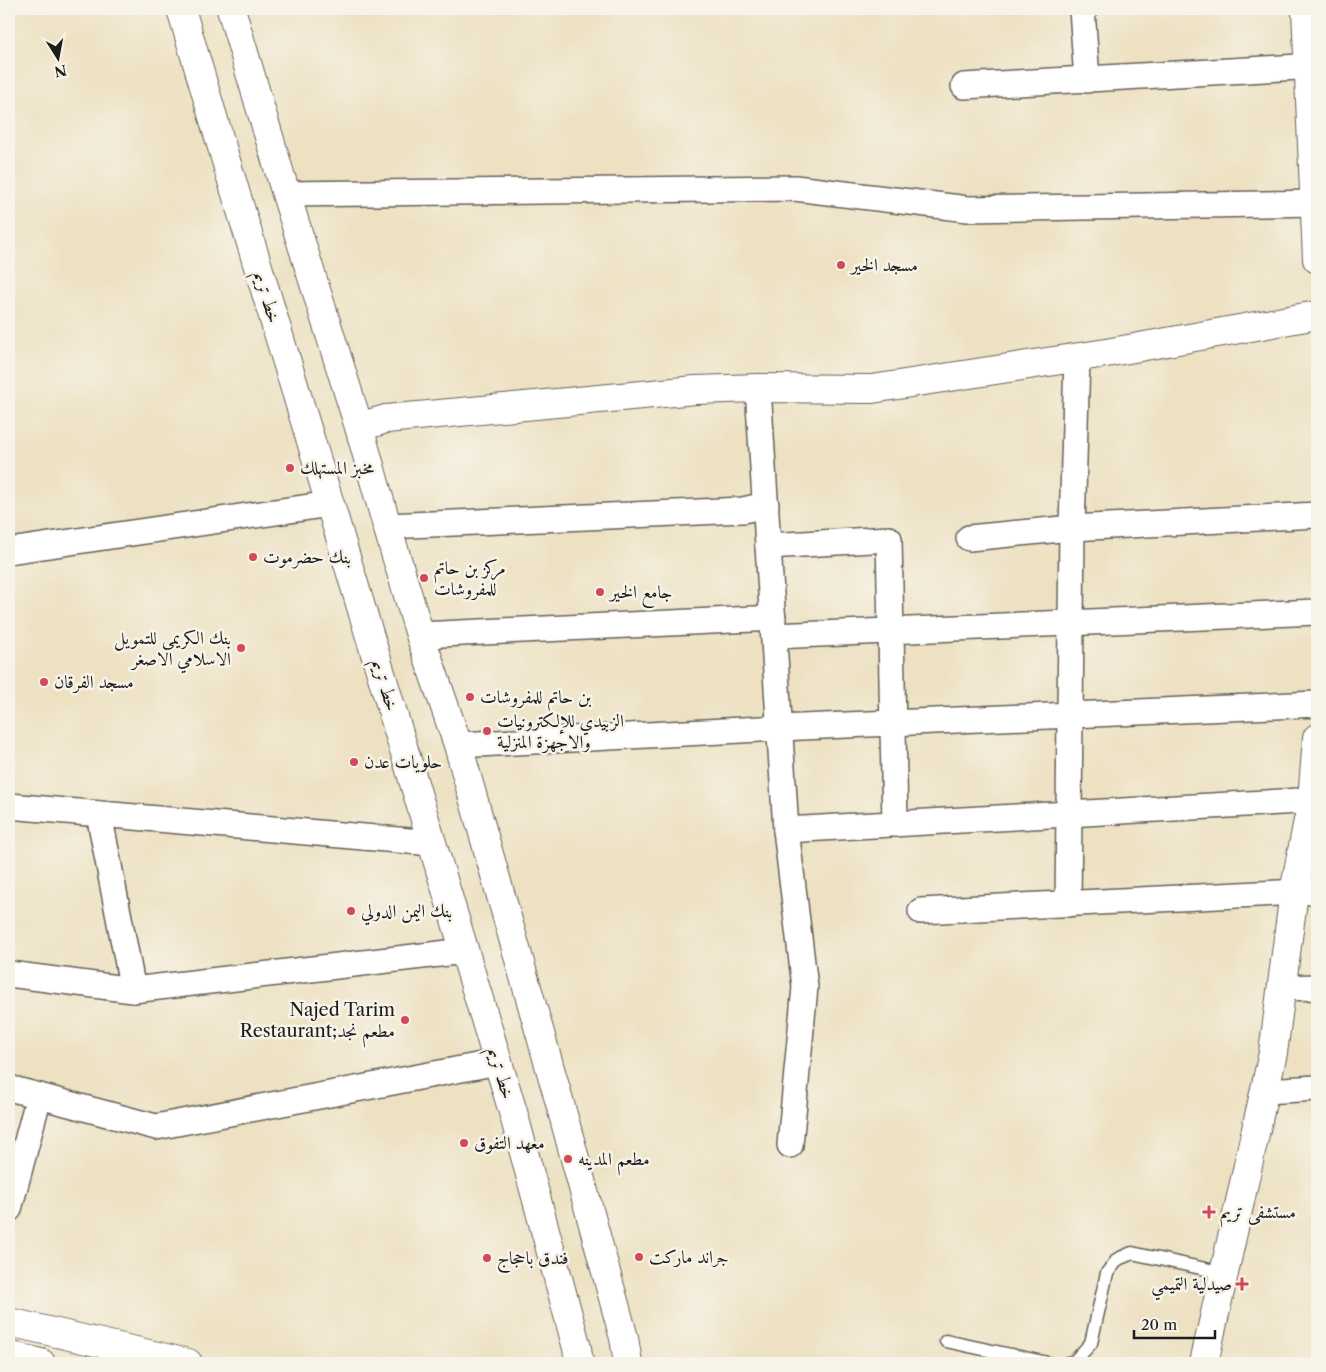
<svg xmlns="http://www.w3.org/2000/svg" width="1326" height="1372" viewBox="0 0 1326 1372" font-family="'Libre Caslon Text',Amiri,serif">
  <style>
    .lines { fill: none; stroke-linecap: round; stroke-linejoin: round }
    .service-casing { stroke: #656156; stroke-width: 15 }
    .minor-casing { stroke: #656156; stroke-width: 28 }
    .tertiary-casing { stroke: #656156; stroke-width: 30 }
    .trunk-casing { stroke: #656156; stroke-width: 30 }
    .service { stroke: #fff; stroke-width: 12 }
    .minor { stroke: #fff; stroke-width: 25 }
    .tertiary { stroke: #fff; stroke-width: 28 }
    .trunk { stroke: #fff; stroke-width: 28 }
    .poi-dot { fill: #d1495b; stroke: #f7f3e8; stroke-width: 2 }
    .labels { text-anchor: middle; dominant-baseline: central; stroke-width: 5; stroke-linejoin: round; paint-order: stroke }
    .poi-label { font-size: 18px; fill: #1c1c1c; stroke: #f7f3e8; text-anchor: start }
    .street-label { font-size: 18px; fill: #1c1c1c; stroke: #f7f3e8 }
  </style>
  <rect width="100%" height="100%" fill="#f7f3e8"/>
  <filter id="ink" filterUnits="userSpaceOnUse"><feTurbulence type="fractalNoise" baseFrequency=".02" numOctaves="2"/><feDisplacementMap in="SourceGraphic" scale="10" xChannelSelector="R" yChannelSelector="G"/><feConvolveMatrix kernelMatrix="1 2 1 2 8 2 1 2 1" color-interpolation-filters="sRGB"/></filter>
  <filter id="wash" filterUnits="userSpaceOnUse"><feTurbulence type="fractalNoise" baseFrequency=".0096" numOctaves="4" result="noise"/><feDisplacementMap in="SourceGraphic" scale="20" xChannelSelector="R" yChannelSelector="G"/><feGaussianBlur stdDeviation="1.12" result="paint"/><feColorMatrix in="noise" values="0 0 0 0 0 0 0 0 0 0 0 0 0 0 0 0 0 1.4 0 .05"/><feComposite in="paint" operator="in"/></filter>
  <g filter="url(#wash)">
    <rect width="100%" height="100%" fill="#ede1c2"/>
  </g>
  <g filter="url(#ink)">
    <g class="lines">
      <g class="service-casing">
        <g id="service">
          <path d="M946,1341l102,22"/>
          <path d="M1068,1363l6,-1 17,-19 16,-70 11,-14 14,-6 92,20"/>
        </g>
      </g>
      <g class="minor-casing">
        <g id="minor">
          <path d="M1082,9l5,71"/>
          <path d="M964,86l353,-20"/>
          <path d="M286,194l509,-6 173,21 349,-6"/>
          <path d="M758,388l28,442 19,157 -15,158"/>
          <path d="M387,526l356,-16 23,-5"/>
          <path d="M969,538l103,-10 245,-13"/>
          <path d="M768,546l121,-7 6,285"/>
          <path d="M9,551l321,-47"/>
          <path d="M420,635l353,-17"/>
          <path d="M774,636l543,-24"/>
          <path d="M458,745l322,-17 537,-24"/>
          <path d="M9,806l423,37"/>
          <path d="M99,814l34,176"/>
          <path d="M786,830l531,-30"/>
          <path d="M1068,904l4,-376 5,-170"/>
          <path d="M921,911l396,-20"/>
          <path d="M9,974l124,16 332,-39"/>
          <path d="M1282,988l35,-1"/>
          <path d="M9,1088l147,39 342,-65"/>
          <path d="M1265,1091l52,-3"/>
          <path d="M9,1209l30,-113"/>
        </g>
      </g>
      <g class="tertiary-casing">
        <g id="tertiary">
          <path d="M1306,9l11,250"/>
          <path d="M359,427l27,-8 309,-29 63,-2 114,1 234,-36 211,-38"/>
          <path d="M1204,1363l69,-310 21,-161 18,-92 5,-62"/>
        </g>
      </g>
      <g class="trunk-casing">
        <g id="trunk">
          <path d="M181,9l48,162 101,333 183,608 64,236 2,15"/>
          <path d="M231,9l55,185 73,233 28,99 33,109 38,110 101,355 65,238 4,25"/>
          <path d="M9,1322l179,41"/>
          <path d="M9,1355l32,8"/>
        </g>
      </g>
      <use href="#service" class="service"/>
      <use href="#minor" class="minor"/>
      <use href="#tertiary" class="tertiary"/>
      <use href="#trunk" class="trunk"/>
    </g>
  </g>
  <g class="poi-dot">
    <circle cx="841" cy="265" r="5"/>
    <circle cx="290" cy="468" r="5"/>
    <circle cx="253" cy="557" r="5"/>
    <circle cx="424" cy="578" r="5"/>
    <circle cx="600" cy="592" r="5"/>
    <circle cx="241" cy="648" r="5"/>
    <circle cx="44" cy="682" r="5"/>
    <circle cx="470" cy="697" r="5"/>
    <circle cx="487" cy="731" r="5"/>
    <circle cx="354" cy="762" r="5"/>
    <circle cx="351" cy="911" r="5"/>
    <circle cx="405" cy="1020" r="5"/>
    <circle cx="464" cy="1143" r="5"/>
    <circle cx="568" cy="1159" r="5"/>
    <path d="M1206.5 1204.5h5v5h5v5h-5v5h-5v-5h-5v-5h5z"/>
    <circle cx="639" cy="1257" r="5"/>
    <circle cx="487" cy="1258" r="5"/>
    <path d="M1239.5 1276.5h5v5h5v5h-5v5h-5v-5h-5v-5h5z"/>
  </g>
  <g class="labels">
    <g class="poi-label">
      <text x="851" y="265">مسجد الخير</text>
      <text x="300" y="468">مخبز المستهلك</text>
      <text x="263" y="557">بنك حضرموت</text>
      <text x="434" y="568">مركز بن حاتم<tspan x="434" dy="21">للمفروشات</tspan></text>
      <text x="610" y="592">جامع الخير</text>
      <text x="231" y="638" text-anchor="end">بنك الكريمي للتمويل<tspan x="231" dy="21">الاسلامي الاصغر</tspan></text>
      <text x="54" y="682">مسجد الفرقان</text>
      <text x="480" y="697">بن حاتم للمفروشات</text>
      <text x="497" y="721">الزبيدي للإلكترونيات<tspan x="497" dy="21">والاجهزة المنزلية</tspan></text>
      <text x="364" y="762">حلويات عدن</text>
      <text x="361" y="911">بنك اليمن الدولي</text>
      <text x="395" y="1010" text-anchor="end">Najed Tarim<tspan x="395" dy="21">Restaurant;مطعم نجد</tspan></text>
      <text x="474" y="1143">معهد التفوق</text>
      <text x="578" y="1159">مطعم المدينه</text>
      <text x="1220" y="1212">مستشفى تريم</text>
      <text x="649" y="1257">جراند ماركت</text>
      <text x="497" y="1258">فندق باحجاج</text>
      <text x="1232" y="1284" text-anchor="end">صيدلية التميمي</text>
    </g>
    <g class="street-label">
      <text transform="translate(267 297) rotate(73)">خط تريم</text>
      <text transform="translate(385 685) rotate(73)">خط تريم</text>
      <text transform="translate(501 1073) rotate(73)">خط تريم</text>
    </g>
  </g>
  <rect width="1326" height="1372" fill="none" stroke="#f7f3e8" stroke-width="30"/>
  <g transform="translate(58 58) rotate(169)" stroke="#f7f3e8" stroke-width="4" paint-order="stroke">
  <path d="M0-4L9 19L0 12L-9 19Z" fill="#1c1c1c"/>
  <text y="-8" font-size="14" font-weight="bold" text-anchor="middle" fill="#1c1c1c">N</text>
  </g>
  <path d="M1134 1330v8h81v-8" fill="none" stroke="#1c1c1c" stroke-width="2.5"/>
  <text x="1141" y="1330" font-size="15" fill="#1c1c1c" stroke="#f7f3e8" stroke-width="4" paint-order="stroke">20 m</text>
</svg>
